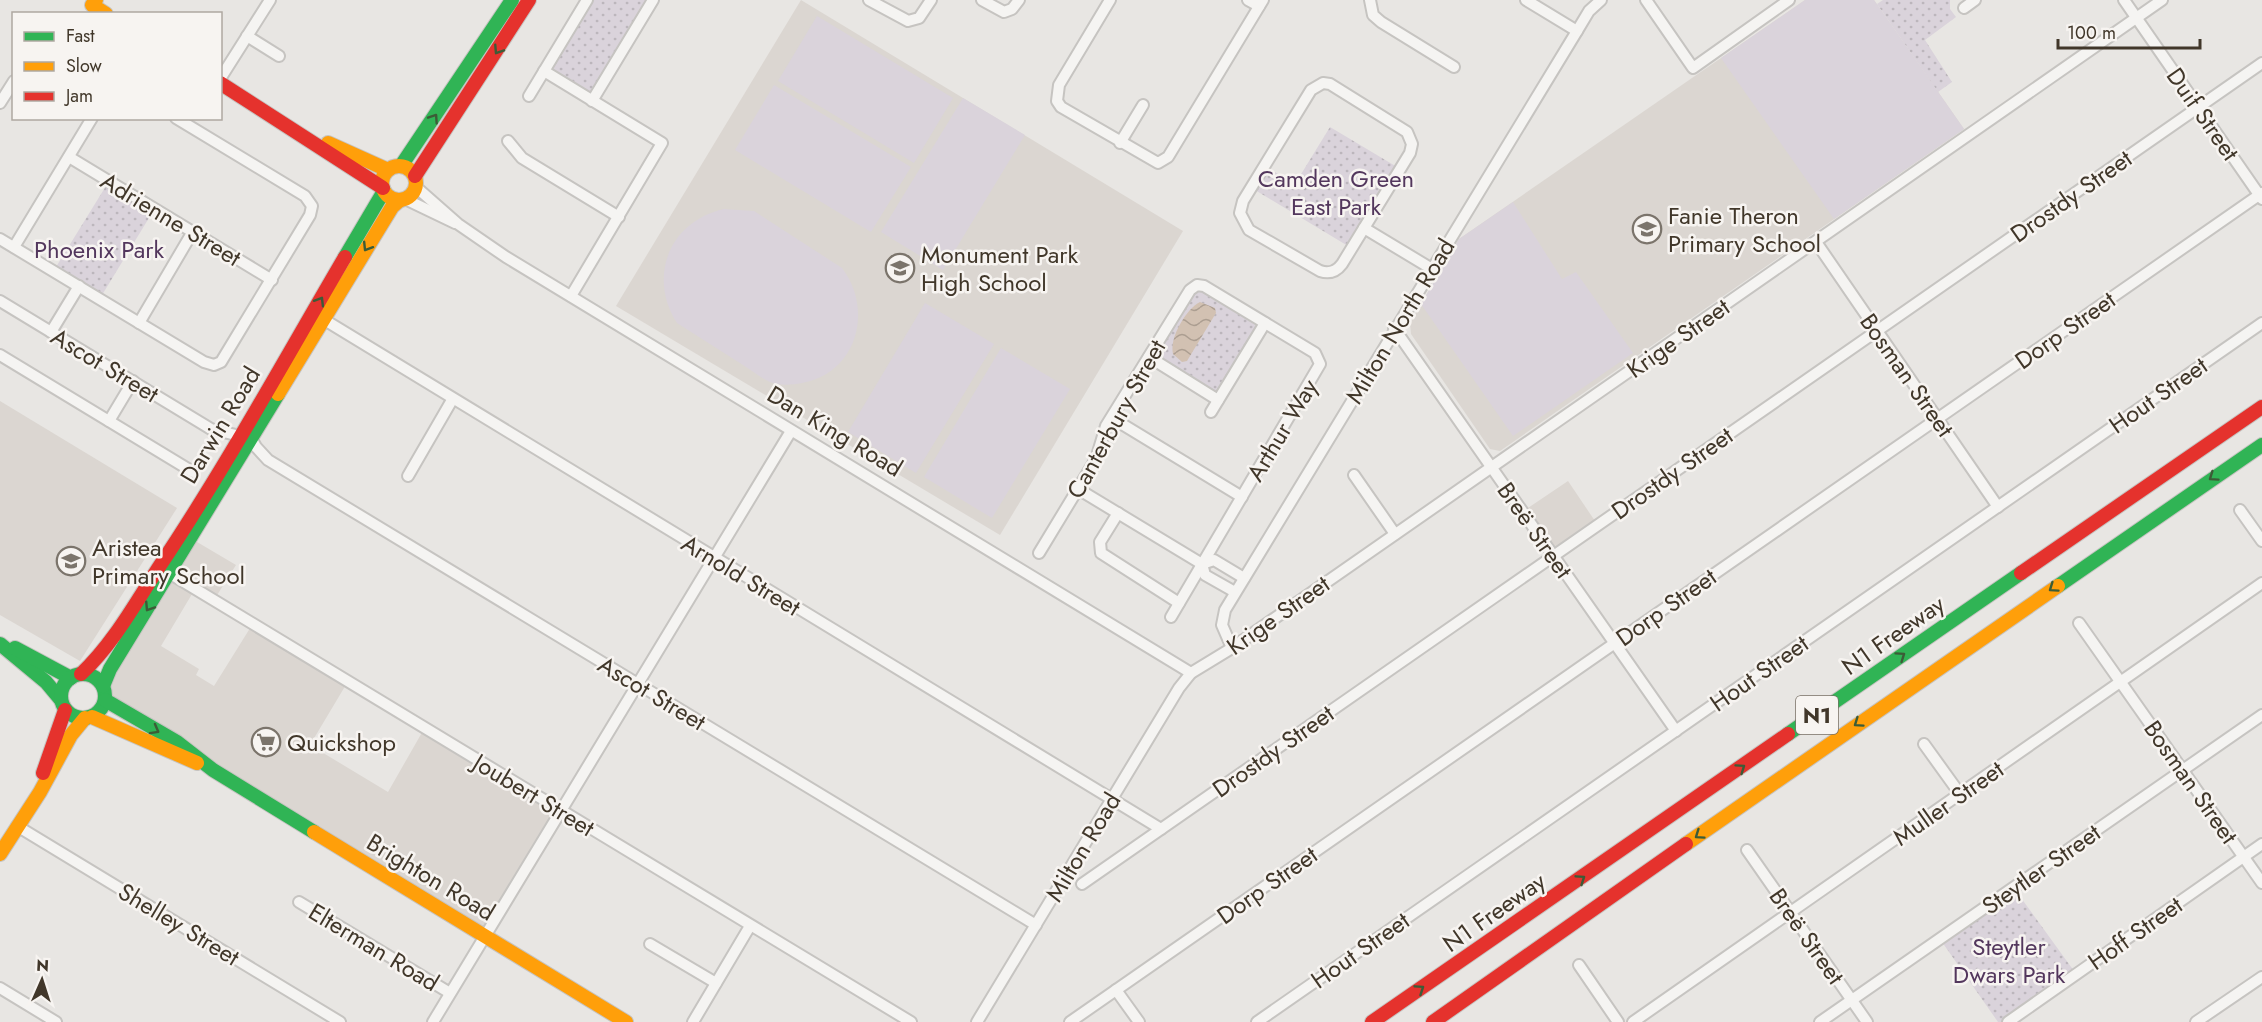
<svg xmlns="http://www.w3.org/2000/svg" width="2262" height="1022" viewBox="0 0 2262 1022" font-family="Jost,sans-serif">
  <style>
    .built { fill: #dbd6d1 }
    .green { fill: url(#green-dots) }
    .pitch { fill: #dad3db }
    .water { fill: url(#water-waves) }
    .lines { fill: none; stroke-linecap: round; stroke-linejoin: round }
    .street-casing { stroke: #c6c4c1; stroke-width: 14 }
    .fast-casing { stroke: #c6c4c1; stroke-width: 16 }
    .slow-casing { stroke: #c6c4c1; stroke-width: 16 }
    .jam-casing { stroke: #c6c4c1; stroke-width: 16 }
    .street { stroke: #f5f4f2; stroke-width: 10 }
    .fast { stroke: #30b455; stroke-width: 14 }
    .slow { stroke: #ff9f0a; stroke-width: 14 }
    .jam { stroke: #e5322d; stroke-width: 14 }
    .oneway { stroke: #3c5c37 }
    .labels { text-anchor: middle; dominant-baseline: central; stroke-width: 5; stroke-linejoin: round; paint-order: stroke }
    .shield { fill: #f7f4f1; stroke: #787066; stroke-width: 1.5 }
    .shield-label { font-size: 22px; font-weight: bold; fill: #41372a }
    .street-label { font-size: 24px; fill: #41372a; stroke: #f7f4f1 }
    .park-label { font-size: 24px; fill: #53375d; stroke: #f7f4f1 }
    .poi-label { font-size: 24px; fill: #41372a; stroke: #f7f4f1; text-anchor: start }
  </style>
  <defs>
    <pattern id="green-dots" width="8" height="8" patternUnits="userSpaceOnUse" patternTransform="scale(1.5)"><rect width="8" height="8" fill="#dad3db"/><path d="M2 2h.1M6 6h.1" fill="none" stroke="#bcb6bc" stroke-width="1.8" stroke-linecap="round"/></pattern>
    <pattern id="water-waves" width="16" height="10" patternUnits="userSpaceOnUse" patternTransform="scale(1.5)"><rect width="16" height="10" fill="#d2c1b2"/><path d="M0 5q4-4 8 0t8 0" fill="none" stroke="#ac9e91"/></pattern>
  </defs>
  <rect width="100%" height="100%" fill="#e8e6e3"/>
  <g class="built">
    <path d="M801,0l382,231 -183,304 -384,-229z"/>
    <path d="M1805,0h69l90,129 -464,322 -10,-2 -79,-115 -1,-11 49,-84z"/>
    <path d="M0,401l177,107 -97,153 -80,-46z"/>
    <path d="M1568,481l29,43 -44,31 -31,-43z"/>
    <path d="M192,539l44,26 -22,35 -19,-11 -34,57 38,23 -3,6 18,11 38,-61 95,58 -37,62 78,47 36,-63 137,82 -76,124 -380,-235 -2,-14z"/>
  </g>
  <g class="green">
    <path d="M592,0h57l-55,91 -6,2 -35,-22 -1,-5z"/>
    <path d="M1883,0h67v9l6,8 -31,23 27,42 -14,10 -61,-88z"/>
    <path d="M1330,127l67,40 -49,79 -93,-56 13,-22 27,16z"/>
    <path d="M106,186l46,27 -50,82 -46,-28z"/>
    <path d="M1202,290l52,31 2,10 -36,59 -9,1 -54,-35 1,-5 37,-60z"/>
    <path d="M2016,891l58,80 -72,51h-4l-56,-80z"/>
  </g>
  <g class="pitch">
    <path d="M1805,0h69l90,129 -130,90 -113,-161z"/>
    <path d="M817,16l136,82 -39,65 -136,-82z"/>
    <path d="M774,85l137,82 -40,65 -136,-82z"/>
    <path d="M963,98l62,37 -82,135 -62,-38z"/>
    <path d="M1513,202l49,77 14,-7 57,81 -120,83 -92,-132 38,-65z"/>
    <path d="M724,209l30,2 88,57c32,42 15,105 -40,115 -10,2 -23,3 -32,-1 -9,-4 -19,-12 -27,-17 -22,-14 -44,-28 -66,-42 -30,-47 -7,-102 47,-114z"/>
    <path d="M925,303l69,41 -78,129 -68,-41z"/>
    <path d="M1001,348l69,41 -78,129 -68,-41z"/>
  </g>
  <path class="water" d="M1200,302l15,6 1,5 -29,48 -5,1 -9,-8c-4,-16 13,-45 27,-52z"/>
  <g class="lines">
    <g class="street-casing">
      <g id="street">
        <path d="M869,0l39,21 11,-3 12,-18"/>
        <path d="M982,0l22,12 8,-3 7,-9"/>
        <path d="M1110,0l-51,85 -2,16 4,6 97,56 10,-6 95,-157"/>
        <path d="M1248,0l11,6"/>
        <path d="M1370,0l3,15 8,7 73,45"/>
        <path d="M1526,0l51,31"/>
        <path d="M1646,0l47,68 96,-68"/>
        <path d="M2124,0l138,199"/>
        <path d="M1964,8l11,-8"/>
        <path d="M247,36l32,20"/>
        <path d="M544,71l118,72 -91,153"/>
        <path d="M220,79l50,-79"/>
        <path d="M1323,83l7,1 77,48 5,12 -2,9 -68,111c-6,8 -13,10 -22,7l-71,-41 -9,-17 3,-12 68,-111z"/>
        <path d="M529,96l58,-96"/>
        <path d="M592,101l61,-101"/>
        <path d="M0,103l14,-22"/>
        <path d="M508,141l14,17 97,59"/>
        <path d="M1120,143l23,-38"/>
        <path d="M69,157l203,123"/>
        <path d="M416,187l42,37 48,33 685,416"/>
        <path d="M405,199l50,24"/>
        <path d="M1364,228l68,41"/>
        <path d="M0,239l204,123 10,3 7,-3 89,-147 2,-9 -7,-10 -129,-78"/>
        <path d="M1816,242l182,265"/>
        <path d="M14,247l78,-129"/>
        <path d="M0,301l211,128 29,7"/>
        <path d="M323,319l838,510"/>
        <path d="M139,323l53,-90"/>
        <path d="M1394,328l282,403"/>
        <path d="M51,332l28,-46"/>
        <path d="M0,355l193,117"/>
        <path d="M1149,357l69,43"/>
        <path d="M1211,412l54,-89"/>
        <path d="M1112,418l130,79"/>
        <path d="M109,421l24,-40"/>
        <path d="M251,438l5,9 12,13 768,465"/>
        <path d="M1354,475l41,59"/>
        <path d="M408,476l44,-76"/>
        <path d="M1078,489l124,75 3,11 30,17"/>
        <path d="M2240,510l22,31"/>
        <path d="M1118,513l-18,29 1,11 78,50"/>
        <path d="M1039,553l57,-94 10,-33 84,-136 7,-5 7,1 111,67 5,11 -149,253"/>
        <path d="M1202,564l12,-4 30,18"/>
        <path d="M164,570l747,452"/>
        <path d="M2079,623l183,260"/>
        <path d="M1232,648l-10,-23 3,-15 352,-579 12,-20 12,-11"/>
        <path d="M1924,744l36,50"/>
        <path d="M17,826l323,196"/>
        <path d="M1747,850l120,172"/>
        <path d="M1082,884l1180,-821"/>
        <path d="M299,902l151,91"/>
        <path d="M650,944l66,39"/>
        <path d="M1579,965l39,57"/>
        <path d="M0,988l56,34"/>
        <path d="M1116,990l23,32"/>
        <path d="M433,1022l358,-591"/>
        <path d="M693,1022l57,-96"/>
        <path d="M977,1022l202,-334 12,-15 41,-25 930,-648"/>
        <path d="M1070,1022l1192,-829"/>
        <path d="M1257,1022l1005,-699"/>
        <path d="M1633,1022l629,-439"/>
        <path d="M1820,1022l442,-307"/>
        <path d="M2008,1022l254,-178"/>
        <path d="M2196,1022l66,-45"/>
      </g>
    </g>
    <g class="fast-casing">
      <g id="fast">
        <path d="M401,166l111,-166"/>
        <path d="M345,257l39,-66"/>
        <path d="M2058,586l204,-141"/>
        <path d="M0,644l46,38 15,18"/>
        <path d="M15,648l56,30"/>
        <circle cx="83" cy="696" r="22"/>
        <path d="M103,686l7,-17 168,-275"/>
        <path d="M105,700l72,42 36,28 101,62"/>
        <path d="M1788,734l233,-161"/>
      </g>
    </g>
    <g class="slow-casing">
      <g id="slow">
        <path d="M96,0l-4,5 14,9"/>
        <path d="M328,143l60,27"/>
        <circle cx="399" cy="183" r="17"/>
        <path d="M278,394l114,-187 8,-7"/>
        <path d="M92,717l105,46"/>
        <path d="M314,832l312,190"/>
        <path d="M1686,844l372,-258"/>
        <path d="M0,854l40,-62 31,-57 14,-17"/>
      </g>
    </g>
    <g class="jam-casing">
      <g id="jam">
        <path d="M220,83l163,105"/>
        <path d="M415,176l114,-176"/>
        <path d="M2021,573l241,-166"/>
        <path d="M81,674c32,-30 54,-70 78,-107 67,-100 125,-206 186,-310"/>
        <path d="M43,773l22,-63"/>
        <path d="M1372,1022l416,-288"/>
        <path d="M1433,1022l253,-178"/>
      </g>
    </g>
    <use href="#street" class="street"/>
    <use href="#fast" class="fast"/>
    <use href="#slow" class="slow"/>
    <use href="#jam" class="jam"/>
  </g>
  <defs><path id="oneway-chevron" d="M-2-3.5L2.5 0L-2 3.5" fill="none" stroke-width="1.6" stroke-linecap="round" stroke-linejoin="round" transform="scale(1.5)"/></defs>
  <g class="oneway">
    <use href="#oneway-chevron" transform="translate(498 50) rotate(123)"/>
    <use href="#oneway-chevron" transform="translate(434 118) rotate(-56)"/>
    <use href="#oneway-chevron" transform="translate(367 247) rotate(122)"/>
    <use href="#oneway-chevron" transform="translate(320 301) rotate(-59)"/>
    <use href="#oneway-chevron" transform="translate(2213 477) rotate(145)"/>
    <use href="#oneway-chevron" transform="translate(2053 588) rotate(145)"/>
    <use href="#oneway-chevron" transform="translate(149 607) rotate(123)"/>
    <use href="#oneway-chevron" transform="translate(1901 656) rotate(-35)"/>
    <use href="#oneway-chevron" transform="translate(1858 723) rotate(145)"/>
    <use href="#oneway-chevron" transform="translate(155 730) rotate(29)"/>
    <use href="#oneway-chevron" transform="translate(1741 768) rotate(-35)"/>
    <use href="#oneway-chevron" transform="translate(1699 835) rotate(145)"/>
    <use href="#oneway-chevron" transform="translate(1581 879) rotate(-34)"/>
    <use href="#oneway-chevron" transform="translate(1420 989) rotate(-34)"/>
  </g>
  <defs>
    <g id="school-ring" transform="scale(1.5)"><circle r="9.5" fill="#f7f4f1" stroke="#7b746b" stroke-width="1.5"/><path d="M0-5L7-2L0 1L-7-2ZM-4 1L0 2.5L4 1V4Q0 6-4 4Z" fill="#7b746b"/></g>
    <g id="supermarket-ring" transform="scale(1.5)"><circle r="9.5" fill="#f7f4f1" stroke="#7b746b" stroke-width="1.5"/><path d="M-6-5.5h2.5l.6 2H6L4.5 2H-2.5L-4.4-4H-6ZM-1.5 3.2a1.3 1.3 0 1 0 .1 0ZM3 3.2a1.3 1.3 0 1 0 .1 0Z" fill="#7b746b"/></g>
  </defs>
  <g fill-rule="evenodd">
    <use href="#school-ring" x="1647" y="229"/>
    <use href="#school-ring" x="900" y="268"/>
    <use href="#school-ring" x="71" y="561"/>
    <use href="#supermarket-ring" x="266" y="742"/>
  </g>
  <g class="labels">
    <rect class="shield" x="1796" y="696" width="42" height="38" rx="4.5"/>
    <g class="shield-label">
      <text x="1817" y="715">N1</text>
    </g>
    <g class="street-label">
      <text transform="translate(2203 114) rotate(55)">Duif Street</text>
      <text transform="translate(2071 196) rotate(-35)">Drostdy Street</text>
      <text transform="translate(171 219) rotate(31)">Adrienne Street</text>
      <text transform="translate(1400 321) rotate(-59)">Milton North Road</text>
      <text transform="translate(2065 330) rotate(-35)">Dorp Street</text>
      <text transform="translate(1678 338) rotate(-35)">Krige Street</text>
      <text transform="translate(105 365) rotate(31)">Ascot Street</text>
      <text transform="translate(1907 375) rotate(55)">Bosman Street</text>
      <text transform="translate(2158 395) rotate(-35)">Hout Street</text>
      <text transform="translate(1116 419) rotate(-61)">Canterbury Street</text>
      <text transform="translate(220 425) rotate(-59)">Darwin Road</text>
      <text transform="translate(1282 430) rotate(-59)">Arthur Way</text>
      <text transform="translate(835 431) rotate(31)">Dan King Road</text>
      <text transform="translate(1672 473) rotate(-35)">Drostdy Street</text>
      <text transform="translate(1535 530) rotate(55)">Breë Street</text>
      <text transform="translate(741 575) rotate(31)">Arnold Street</text>
      <text transform="translate(1666 607) rotate(-35)">Dorp Street</text>
      <text transform="translate(1278 615) rotate(-35)">Krige Street</text>
      <text transform="translate(1893 635) rotate(-35)">N1 Freeway</text>
      <text transform="translate(1759 673) rotate(-35)">Hout Street</text>
      <text transform="translate(652 693) rotate(31)">Ascot Street</text>
      <text transform="translate(1273 751) rotate(-35)">Drostdy Street</text>
      <text transform="translate(2191 782) rotate(55)">Bosman Street</text>
      <text transform="translate(534 795) rotate(31)">Joubert Street</text>
      <text transform="translate(1948 803) rotate(-35)">Muller Street</text>
      <text transform="translate(1083 847) rotate(-59)">Milton Road</text>
      <text transform="translate(2041 869) rotate(-35)">Steytler Street</text>
      <text transform="translate(431 877) rotate(31)">Brighton Road</text>
      <text transform="translate(1267 885) rotate(-35)">Dorp Street</text>
      <text transform="translate(1494 912) rotate(-35)">N1 Freeway</text>
      <text transform="translate(179 924) rotate(31)">Shelley Street</text>
      <text transform="translate(2135 933) rotate(-35)">Hoff Street</text>
      <text transform="translate(1807 936) rotate(55)">Breë Street</text>
      <text transform="translate(374 947) rotate(31)">Elterman Road</text>
      <text transform="translate(1360 950) rotate(-35)">Hout Street</text>
    </g>
    <g class="park-label">
      <text x="1336" y="178">Camden Green<tspan x="1336" dy="28">East Park</tspan></text>
      <text x="99" y="249">Phoenix Park</text>
      <text x="2009" y="946">Steytler<tspan x="2009" dy="28">Dwars Park</tspan></text>
    </g>
    <g class="poi-label">
      <text x="1668" y="215">Fanie Theron<tspan x="1668" dy="28">Primary School</tspan></text>
      <text x="921" y="254">Monument Park<tspan x="921" dy="28">High School</tspan></text>
      <text x="92" y="547">Aristea<tspan x="92" dy="28">Primary School</tspan></text>
      <text x="287" y="742">Quickshop</text>
    </g>
  </g>
  <rect x="12" y="12" width="210" height="108" fill="#f7f4f1" stroke="#aea8a1" stroke-width="1.5"/>
  <rect x="24" y="32" width="30" height="9" fill="#30b455" stroke="#aea8a1" stroke-width="1.5"/>
  <text x="66" y="42" font-size="18" fill="#41372a">Fast</text>
  <rect x="24" y="62" width="30" height="9" fill="#ff9f0a" stroke="#aea8a1" stroke-width="1.5"/>
  <text x="66" y="72" font-size="18" fill="#41372a">Slow</text>
  <rect x="24" y="92" width="30" height="9" fill="#e5322d" stroke="#aea8a1" stroke-width="1.5"/>
  <text x="66" y="102" font-size="18" fill="#41372a">Jam</text>
  <g transform="translate(42 980) rotate(3)" stroke="#f7f4f1" stroke-width="4.5" paint-order="stroke">
  <path d="M0-4.5L10 22L0 15L-10 22Z" fill="#41372a"/>
  <text y="-9" font-size="16" font-weight="bold" text-anchor="middle" fill="#41372a">N</text>
  </g>
  <path d="M2058 39v9h142v-9" fill="none" stroke="#41372a" stroke-width="3"/>
  <text x="2067" y="39" font-size="18" fill="#41372a" stroke="#f7f4f1" stroke-width="4.5" paint-order="stroke">100 m</text>
</svg>
